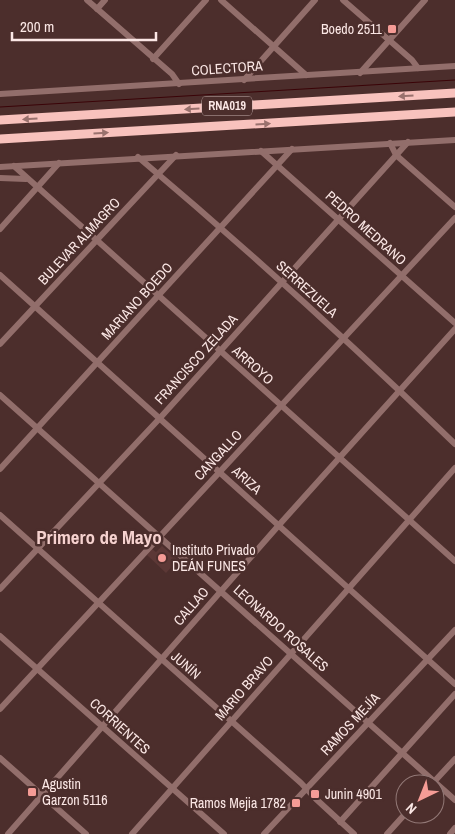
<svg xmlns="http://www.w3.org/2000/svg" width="455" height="834" viewBox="0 0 455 834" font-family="'Archivo Narrow',sans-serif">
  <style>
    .built { fill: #5c3836 }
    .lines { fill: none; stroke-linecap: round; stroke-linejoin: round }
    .stream { stroke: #3a0307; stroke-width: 1 }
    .minor { stroke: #926e6b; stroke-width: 6 }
    .highway { stroke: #f8c2bd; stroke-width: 9 }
    .oneway { fill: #99716d }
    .poi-dot { fill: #f59c96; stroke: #4c2e2c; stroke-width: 2 }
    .labels { text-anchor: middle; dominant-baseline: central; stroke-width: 5; stroke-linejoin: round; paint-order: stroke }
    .shield { fill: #4c2e2c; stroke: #c6b0ae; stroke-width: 1 }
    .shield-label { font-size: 12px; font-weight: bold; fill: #fbe7e5 }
    .poi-label { font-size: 14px; fill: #fbe7e5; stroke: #4c2e2c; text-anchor: start }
    .street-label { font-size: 14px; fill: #fbe7e5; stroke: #4c2e2c }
    .district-label { font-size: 19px; font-weight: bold; fill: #f6d2cf; stroke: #4c2e2c }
  </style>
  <rect width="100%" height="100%" fill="#4c2e2c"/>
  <path class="built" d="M162,546l16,14 -12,13 -19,-18 5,-6 4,3z"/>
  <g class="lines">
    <path class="stream" d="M0,107l455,-27"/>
    <g class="minor">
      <path d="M87,0l85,74 7,10"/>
      <path d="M221,0l85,75"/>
      <path d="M343,0l69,60 6,8"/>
      <path d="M97,9l8,-9"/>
      <path d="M153,59l53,-59"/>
      <path d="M360,73l65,-73"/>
      <path d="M244,80l71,-80"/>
      <path d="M0,94l455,-28"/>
      <path d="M390,143l6,12 59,52"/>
      <path d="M261,151l194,172"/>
      <path d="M138,157c109,92 215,188 317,287"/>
      <path d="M14,166l441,395"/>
      <path d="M0,167l455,-27"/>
      <path d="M0,178l26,1"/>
      <path d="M0,229l59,-66"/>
      <path d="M0,275l455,409"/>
      <path d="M0,344l176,-189"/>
      <path d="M0,395l455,405"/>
      <path d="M0,469l292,-320"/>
      <path d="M0,515l301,268 15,16 38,35"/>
      <path d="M0,589l160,-171 248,-276"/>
      <path d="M0,636l224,198"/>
      <path d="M0,709l455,-491"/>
      <path d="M0,758l86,76"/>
      <path d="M432,784l23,-25"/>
      <path d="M340,822l115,-128"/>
      <path d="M8,834l271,-309 176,-196"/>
      <path d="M132,834l323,-366"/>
      <path d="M264,834l191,-204"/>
      <path d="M387,834l18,-20"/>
      <path d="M450,834l5,-6"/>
    </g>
    <g class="highway">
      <path d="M0,120l455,-27"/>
      <path d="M0,139l455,-27"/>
    </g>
  </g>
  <defs><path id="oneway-solid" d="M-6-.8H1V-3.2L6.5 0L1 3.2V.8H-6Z" transform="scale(1.25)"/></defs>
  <g class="oneway">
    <use href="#oneway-solid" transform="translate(406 96) rotate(176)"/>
    <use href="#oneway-solid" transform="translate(192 109) rotate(177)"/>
    <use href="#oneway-solid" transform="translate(30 119) rotate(176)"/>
    <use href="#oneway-solid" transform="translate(263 124) rotate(-3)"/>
    <use href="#oneway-solid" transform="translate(101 133) rotate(-3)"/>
  </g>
  <g class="poi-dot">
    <rect x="387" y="24" width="10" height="10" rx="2.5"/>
    <circle cx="162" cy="558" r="5"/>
    <rect x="27" y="787" width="10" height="10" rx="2.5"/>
    <rect x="310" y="789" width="10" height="10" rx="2.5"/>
    <rect x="291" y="798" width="10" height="10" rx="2.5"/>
  </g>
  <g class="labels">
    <rect class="shield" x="202" y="96.5" width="50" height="19" rx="4"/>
    <g class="shield-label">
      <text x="227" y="106">RNA019</text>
    </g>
    <g class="poi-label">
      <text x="382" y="29" text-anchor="end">Boedo 2511</text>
      <text x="172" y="550">Instituto Privado<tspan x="172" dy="16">DEÁN FUNES</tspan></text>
      <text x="42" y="784">Agustin<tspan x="42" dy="16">Garzon 5116</tspan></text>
      <text x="325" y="794">Junin 4901</text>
      <text x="286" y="803" text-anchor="end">Ramos Mejia 1782</text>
    </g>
    <g class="street-label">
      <text transform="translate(227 68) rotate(-4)">COLECTORA</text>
      <text transform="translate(366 228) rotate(42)">PEDRO MEDRANO</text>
      <text transform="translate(79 241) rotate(-47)">BULEVAR ALMAGRO</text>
      <text transform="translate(307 289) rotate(42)">SERREZUELA</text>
      <text transform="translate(137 301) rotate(-48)">MARIANO BOEDO</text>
      <text transform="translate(196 359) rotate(-48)">FRANCISCO ZELADA</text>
      <text transform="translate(253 365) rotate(42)">ARROYO</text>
      <text transform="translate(218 455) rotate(-47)">CANGALLO</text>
      <text transform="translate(247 480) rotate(42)">ARIZA</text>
      <text transform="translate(191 606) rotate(-49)">CALLAO</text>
      <text transform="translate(281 628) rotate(42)">LEONARDO ROSALES</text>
      <text transform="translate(186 665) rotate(41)">JUNÍN</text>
      <text transform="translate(244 688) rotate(-49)">MARIO BRAVO</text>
      <text transform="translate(350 724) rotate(-47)">RAMOS MEJÍA</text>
      <text transform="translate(120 726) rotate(42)">CORRIENTES</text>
    </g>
    <g class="district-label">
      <text x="99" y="537">Primero de Mayo</text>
    </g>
  </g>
  <g transform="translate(420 799) rotate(223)"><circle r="24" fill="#4c2e2c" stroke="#927876"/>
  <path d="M0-4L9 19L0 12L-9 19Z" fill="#f59c96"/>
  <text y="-8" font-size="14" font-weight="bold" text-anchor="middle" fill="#fbe7e5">N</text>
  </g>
  <path d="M12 32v8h144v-8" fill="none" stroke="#fbe7e5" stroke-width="2.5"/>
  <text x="20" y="32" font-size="15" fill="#fbe7e5" stroke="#4c2e2c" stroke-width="4" paint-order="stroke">200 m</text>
</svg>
